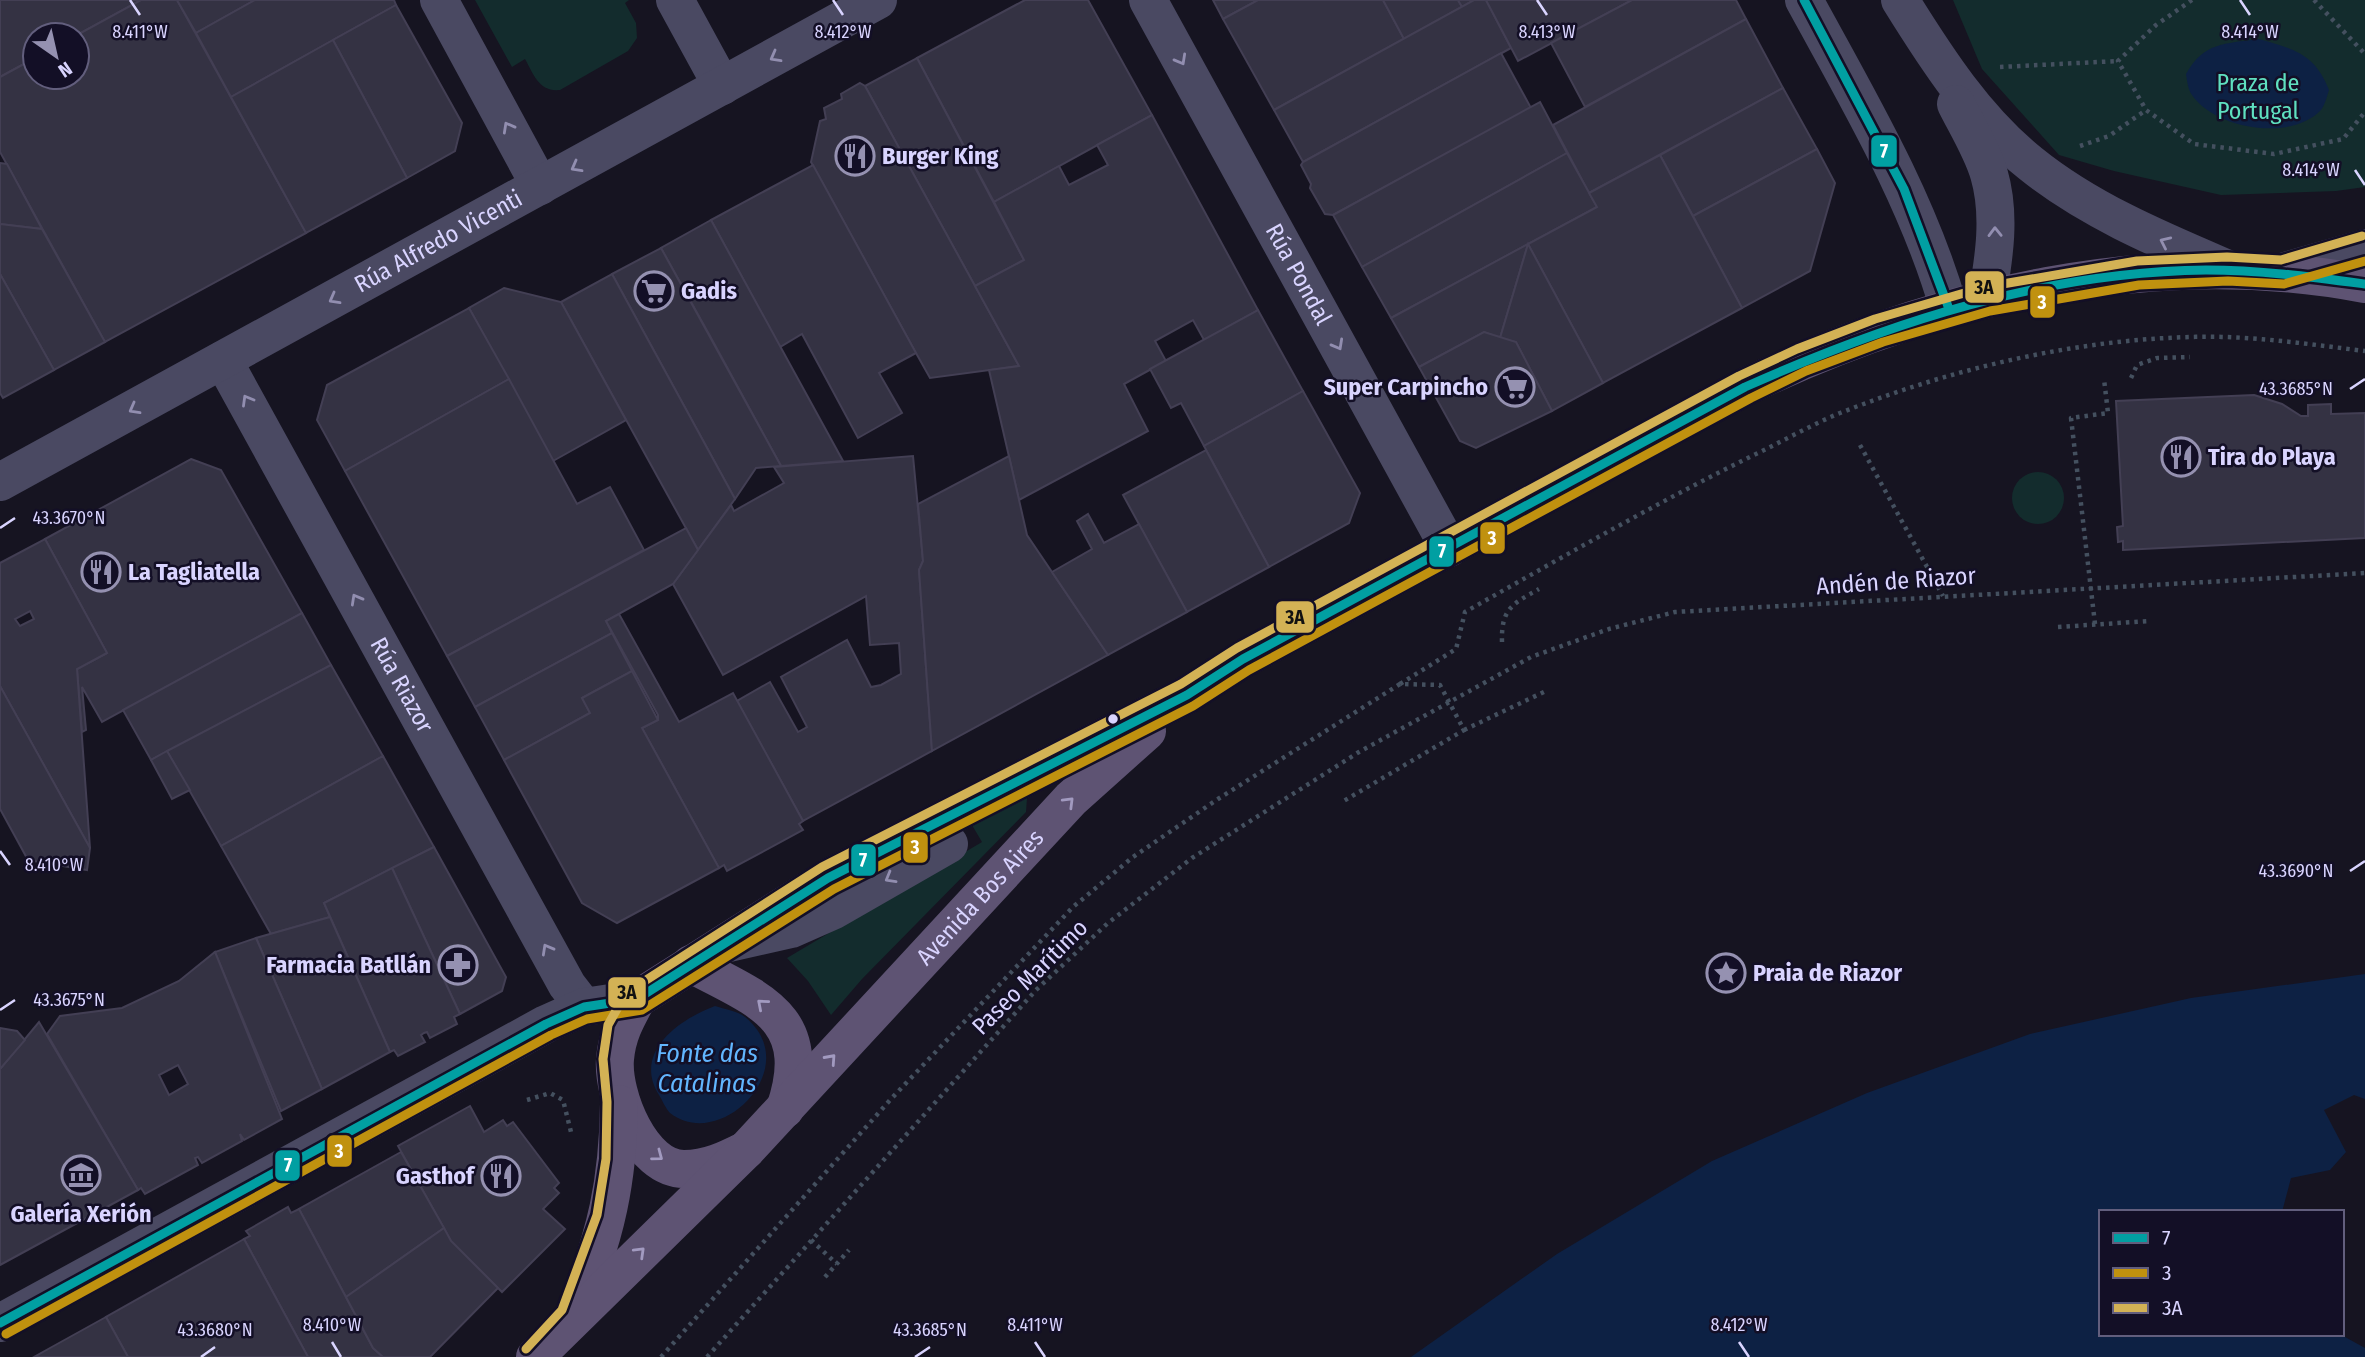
<svg xmlns="http://www.w3.org/2000/svg" width="2365" height="1357" viewBox="0 0 2365 1357" font-family="'Fira Sans Condensed',sans-serif">
  <style>
    .green { fill: #132c2d }
    .water { fill: #0d2144 }
    .building { fill: #343243; stroke: #433f54; stroke-width: 2; fill-rule: evenodd }
    .lines { fill: none; stroke-linecap: round; stroke-linejoin: round }
    .path { stroke: #44505f; stroke-width: 4.5; stroke-dasharray: 3.5 5; stroke-linecap: butt }
    .minor { stroke: #4a4962; stroke-width: 38 }
    .major { stroke: #5e5373; stroke-width: 38 }
    .bus-1-casing { stroke: #130f26; stroke-width: 14 }
    .bus-2-casing { stroke: #130f26; stroke-width: 14 }
    .bus-3-casing { stroke: #130f26; stroke-width: 14 }
    .bus-1 { stroke: #019fa2; stroke-width: 9 }
    .bus-2 { stroke: #c0910f; stroke-width: 9 }
    .bus-3 { stroke: #d3b255; stroke-width: 9 }
    .oneway { stroke: #928eb0 }
    .oneway2 { stroke: #a29ac0 }
    .ticks { fill: none; stroke: #d9d4ff; stroke-width: 2.5 }
    .bus-dot { fill: #d9d4ff; stroke: #130f26; stroke-width: 2.5 }
    .labels { text-anchor: middle; dominant-baseline: central; stroke-width: 5; stroke-linejoin: round; paint-order: stroke }
    .park-label { font-size: 24px; fill: #5fe0c0; stroke: #130f26 }
    .poi-label { font-size: 24px; font-weight: bold; fill: #d9d4ff; stroke: #130f26; text-anchor: start }
    .street-label { font-size: 24px; fill: #d9d4ff; stroke: #130f26 }
    .water-label { font-size: 26px; font-style: italic; fill: #62b6ff; stroke: #130f26 }
    .ticks-label { font-size: 18px; text-anchor: middle; fill: #d9d4ff; stroke: #130f26; stroke-width: 5; stroke-linejoin: round; paint-order: stroke }
    .line-badge { stroke: #130f26; stroke-width: 2.5 }
    .badge-label { font-size: 19px; text-anchor: middle; font-weight: bold; fill: #fff }
    .pale-badge-label { font-size: 19px; text-anchor: middle; font-weight: bold; fill: #111 }
  </style>
  <rect width="100%" height="100%" fill="#161421"/>
  <g class="green">
    <path d="M475,0h154l-4,3 11,20 1,15 -9,13 -68,39c-21,2 -26,-15 -35,-31l-13,8z"/>
    <path d="M1953,0h412v187l-29,4 -115,4 -107,-24 -55,-16 -77,-86z"/>
    <circle cx="2038" cy="498" r="26"/>
    <path d="M1027,798l-1,14 -164,167 -31,36 -23,-34 -21,-23 195,-116 -13,-22z"/>
  </g>
  <g class="water">
    <path d="M2259,39c35,10 56,15 70,51 -2,6 -4,15 -8,20 -30,32 -106,19 -129,-15 -4,-5 -5,-15 -6,-21 18,-32 38,-30 73,-35z"/>
    <path d="M2365,974v125l-11,-4 -30,15 22,42 -16,18 -39,8 -9,34h-181v122h241v-5l3,8 20,11v9h-954l146,-103 155,-93 155,-68 163,-59 161,-36z"/>
    <path d="M715,1006c9,3 23,5 30,11 61,49 -24,136 -75,96 -4,-4 -8,-13 -11,-18 -27,-43 21,-76 56,-89z"/>
  </g>
  <g class="building">
    <path d="M0,0h141l-64,35h-42v23l-35,19z"/>
    <path d="M141,0h36l129,233 -201,109 -105,-190v-75l35,-19v19h42v-42z"/>
    <path d="M177,0h78l-59,33z"/>
    <path d="M255,0h139l2,5 -165,92 -35,-64z"/>
    <path d="M1025,0h63l64,115 -158,87 -77,-144z"/>
    <path d="M1213,0h45l-35,19z"/>
    <path d="M1258,0h125l21,39 -130,71 -51,-91z"/>
    <path d="M1383,0h75l4,7 -58,32z"/>
    <path d="M1458,0h16l-12,7z"/>
    <path d="M1474,0h12l25,48 -208,114 -29,-52z"/>
    <path d="M1486,0h146l-114,61z"/>
    <path d="M1632,0h104l10,19 -161,88 -34,-64z"/>
    <path d="M396,5l66,118 -7,28 -48,27 -74,-138z"/>
    <path d="M1746,19l37,69 -194,105 -36,-68z"/>
    <path d="M333,40l74,138 -101,55 -75,-136z"/>
    <path d="M1501,53l30,55 -198,107 -8,-1 -15,-26 1,-4 -10,-19 2,-3z"/>
    <path d="M917,58l107,202 -49,26 -110,-200z"/>
    <path d="M860,83l5,3 154,280 -89,12 -14,-25 -105,-191 9,-41 6,-2 -2,-11 18,-9 -1,-5z"/>
    <path d="M1783,88l34,61 -124,67 -33,-61z"/>
    <path d="M1540,102l27,51 -205,114 -29,-52z"/>
    <path d="M1152,115l106,195 -54,30 -11,-20 -38,21 11,20 -42,23 24,47 -129,69 -30,-130 30,-4 -44,-80 49,-26 -30,-58 65,-36 10,19 39,-20 -11,-20z"/>
    <path d="M1817,149l18,34 -25,88 -68,37 -49,-92z"/>
    <path d="M1567,153l30,54 -206,111 -29,-51z"/>
    <path d="M1660,155l82,153 -139,75 -75,-139 69,-37 -8,-14z"/>
    <path d="M0,163l7,1 35,65 -42,-5z"/>
    <path d="M813,165l103,188 -37,20 23,40 -44,25 -56,-104 -22,13 -69,-127z"/>
    <path d="M711,220l75,137 57,104 -62,5 -71,-130 -49,-88z"/>
    <path d="M0,224l42,5 63,113 -51,28 -54,-96z"/>
    <path d="M1528,244l-28,94 -16,-6 -65,35 -28,-49z"/>
    <path d="M1528,244l75,139 -51,28 -36,-69 -16,-4z"/>
    <path d="M661,248l120,218 -25,2 -21,31 -123,-225z"/>
    <path d="M0,274l54,96 -51,28 -3,-5z"/>
    <path d="M612,274l123,225 -37,51 -137,-248z"/>
    <path d="M504,288l57,14 65,118 -73,41 -84,-153z"/>
    <path d="M469,308l40,71 -164,92 -28,-51 10,-35z"/>
    <path d="M1258,310l45,81 -99,55 -23,-43 -10,5 -21,-39z"/>
    <path d="M1484,332l32,10 36,69 -76,37 -16,-7 -41,-74z"/>
    <path d="M509,379l68,125 33,-17 34,63 -197,106 -102,-185z"/>
    <path d="M1303,391l57,102 -11,30 -80,44 -65,-121z"/>
    <path d="M2254,395l28,9 19,12h7v-11l23,-1v10l34,-1v125l-242,12v-9l-5,1 -1,-15 6,-1 -7,-125z"/>
    <path d="M1206,450l63,117 -82,45 -64,-117z"/>
    <path d="M913,456l10,105 -4,9 13,181 -129,70 -66,-120 33,-19 28,50 9,-5 -26,-50 66,-37 24,47 10,-2 20,-11 -2,-31 -29,2 -4,-49 -143,79 -50,-91 58,-79 3,6 50,-28 -10,-16z"/>
    <path d="M1009,456l18,79 81,120 -176,96 -13,-181 4,-9 -5,-57z"/>
    <path d="M191,459l30,11 81,143 -200,109 -20,-35 4,43 -4,2 -5,-63 30,-16 -62,-114z"/>
    <path d="M1088,514l16,29 35,-19 48,88 -79,43 -56,-83 40,-23 -15,-28z"/>
    <path d="M686,528l12,22 -25,34 -67,37 6,12 -137,74 -28,-51z"/>
    <path d="M45,539l62,114 -30,16 13,179 -90,-162v-123zM30,611l4,8 -14,7 -5,-7z"/>
    <path d="M302,613l29,52 -180,95 -28,-50z"/>
    <path d="M619,614l60,108 54,-29 70,128 -4,3 4,6 -76,41 -3,-6 -5,3 -77,-140 16,-8v-5l-52,-94z"/>
    <path d="M612,633l20,38 -50,27 8,15 -86,47 -29,-53z"/>
    <path d="M331,665l52,91 -162,90 -54,-95z"/>
    <path d="M632,671l26,49 -16,8 77,140 -102,55 -35,-20 -78,-143 86,-47 -8,-15z"/>
    <path d="M0,686l90,162 -3,22 -59,-10 -28,-51z"/>
    <path d="M167,751l23,39 -18,9 -21,-39z"/>
    <path d="M383,756l51,91 -110,56 6,14 -59,17 -50,-88z"/>
    <path d="M434,847l72,130 -4,14 -42,23 -68,-146z"/>
    <path d="M392,868l68,146 -6,3 3,7 -27,14 -3,-6 -3,1 -3,2 4,7 -27,14 -4,-6 -4,2 -66,-149z"/>
    <path d="M330,917l60,135 -68,37 -66,-151z"/>
    <path d="M256,938l66,151 -41,22 -66,-159z"/>
    <path d="M215,952l67,167 -38,21 -4,-6 2,7 -40,22 -4,-6 -3,1 3,7 -53,29 -4,-6 -3,2 -91,-156 13,-18 62,-8 57,-27zM178,1065l10,19 -19,11 -10,-20z"/>
    <path d="M39,1022l99,168 -138,75v-196z"/>
    <path d="M0,1028l17,3 8,9 -25,29z"/>
    <path d="M470,1106l14,26 19,-12 4,6 6,-4 46,61 -5,5 5,5 -16,16 22,20 -63,63 -51,-51 -53,-95z"/>
    <path d="M401,1152l43,76 -98,69 -47,-88z"/>
    <path d="M288,1207l3,6 8,-4 74,139 10,9h-75l-64,-118 6,-3 -4,-5z"/>
    <path d="M444,1228l7,13 47,47 -68,69h-47l-10,-9 -27,-51z"/>
    <path d="M244,1239l64,118h-180l-22,-40z"/>
    <path d="M106,1317l22,40h-94l16,-9z"/>
  </g>
  <g class="lines">
    <g class="path">
      <path d="M2192,0l-36,25 -38,36 28,49 48,34 80,10 69,-15 22,-27"/>
      <path d="M2314,0l51,54"/>
      <path d="M2000,67l118,-6"/>
      <path d="M2080,146l29,-10 37,-26"/>
      <path d="M2131,378l6,-13 20,-7 33,-1"/>
      <path d="M1860,445l83,151"/>
      <path d="M2095,624l-24,-206 37,-5 -4,-34"/>
      <path d="M2058,627l91,-6"/>
      <path d="M1502,642c-1,-33 10,-38 37,-53"/>
      <path d="M1400,684l56,-35 9,-37c96,-54 191,-109 289,-157 29,-14 57,-30 86,-42 111,-44 232,-73 351,-76 58,-2 116,7 174,14"/>
      <path d="M1464,730l84,-40"/>
      <path d="M527,1100l23,-7 13,7 8,32"/>
      <path d="M811,1240l26,24"/>
      <path d="M825,1277l24,-27"/>
      <path d="M661,1357l230,-258 182,-192 60,-50 85,-58 182,-115 40,1 24,45 -122,72"/>
      <path d="M707,1357l329,-367 72,-67 84,-65 167,-106 172,-95 78,-28 66,-17 690,-39"/>
    </g>
    <g class="minor">
      <path d="M439,0l101,186"/>
      <path d="M675,0l47,86"/>
      <path id="s1" d="M1148,0l301,548"/>
      <path d="M1804,0c54,99 114,200 145,309"/>
      <path d="M1900,0c36,58 76,120 130,163 58,47 130,77 198,106"/>
      <path d="M1956,104c11,22 26,46 33,70 12,41 5,84 -2,125"/>
      <path d="M2282,272l83,-24"/>
      <path id="s2" d="M223,360l344,625 17,22"/>
      <path id="s3" d="M0,482l878,-482"/>
      <path d="M729,943l62,-14 43,-19 115,-66"/>
      <path d="M0,1323l546,-299 38,-17 53,-8"/>
    </g>
    <g class="major">
      <path d="M691,964c68,36 125,53 94,145"/>
      <path d="M746,1150c-20,10 -38,19 -62,19 -43,0 -72,-74 -69,-110 2,-24 11,-40 22,-60l191,-121 359,-183 56,-36 502,-272c191,-92 409,-143 620,-103"/>
      <path d="M577,1307c29,-73 41,-125 42,-203"/>
      <path id="s4" d="M535,1357l211,-207 325,-351 76,-68"/>
    </g>
    <g class="bus-1-casing">
      <g id="bus-1">
        <path d="M1804,0l100,189 45,120"/>
        <path d="M0,1323l546,-299 38,-17 53,-8 191,-121 359,-183 56,-36 502,-272c146,-65 299,-115 461,-117 54,0 106,7 159,14"/>
      </g>
    </g>
    <g class="bus-2-casing">
      <path id="bus-2" d="M6,1334l545,-299 36,-16 55,-9 192,-121 359,-183 56,-36 502,-272 55,-27 77,-29 107,-31 149,-26 89,-4 56,3 81,-23"/>
    </g>
    <g class="bus-3-casing">
      <path id="bus-3" d="M526,1349l36,-39 35,-95 9,-56 1,-57 -4,-43 5,-34 18,-32 196,-126 359,-183 56,-36 502,-272 58,-27 78,-30 110,-32 152,-26 90,-4 54,3 81,-24"/>
    </g>
    <use href="#bus-1" class="bus-1"/>
    <use href="#bus-2" class="bus-2"/>
    <use href="#bus-3" class="bus-3"/>
  </g>
  <defs><path id="oneway-chevron" d="M-2-3.5L2.5 0L-2 3.5" fill="none" stroke-width="1.6" stroke-linecap="round" stroke-linejoin="round" transform="scale(1.75)"/></defs>
  <g class="oneway">
    <use href="#oneway-chevron" transform="translate(775 57) rotate(151)"/>
    <use href="#oneway-chevron" transform="translate(1181 60) rotate(61)"/>
    <use href="#oneway-chevron" transform="translate(508 127) rotate(-119)"/>
    <use href="#oneway-chevron" transform="translate(576 167) rotate(151)"/>
    <use href="#oneway-chevron" transform="translate(1995 232) rotate(-91)"/>
    <use href="#oneway-chevron" transform="translate(2165 242) rotate(-155)"/>
    <use href="#oneway-chevron" transform="translate(334 299) rotate(151)"/>
    <use href="#oneway-chevron" transform="translate(1338 345) rotate(61)"/>
    <use href="#oneway-chevron" transform="translate(247 400) rotate(-120)"/>
    <use href="#oneway-chevron" transform="translate(134 409) rotate(151)"/>
    <use href="#oneway-chevron" transform="translate(356 599) rotate(-119)"/>
    <use href="#oneway-chevron" transform="translate(890 878) rotate(150)"/>
    <use href="#oneway-chevron" transform="translate(547 949) rotate(-119)"/>
  </g>
  <g class="oneway2">
    <use href="#oneway-chevron" transform="translate(1069 802) rotate(-45)"/>
    <use href="#oneway-chevron" transform="translate(762 1004) rotate(-139)"/>
    <use href="#oneway-chevron" transform="translate(831 1059) rotate(-48)"/>
    <use href="#oneway-chevron" transform="translate(658 1156) rotate(37)"/>
    <use href="#oneway-chevron" transform="translate(640 1252) rotate(-44)"/>
  </g>
  <path class="ticks" d="M130,0l10,15M833,0l10,15M1537,0l10,15M2240,0l10,15M2355,170l10,15M2350,389l15,-10M0,528l15,-10M0,851l10,14M2350,871l15,-10M0,1010l15,-10M332,1342l9,15M1035,1342l10,15M1739,1342l10,15M201,1357l14,-10M915,1357l15,-10"/>
  <defs>
    <g id="restaurant-ring" transform="scale(2.0125)"><circle r="9.5" fill="#130f26" stroke="#9591b1" stroke-width="1.5"/><path d="M-5-6h1v4h1v-4h1v4h1v-4h1v5L-1.5 .5V6h-2V.5L-5-1ZM5-6V6H3V1.5H1.5Q1.5-4 5-6Z" fill="#9591b1"/></g>
    <g id="supermarket-ring" transform="scale(2.0125)"><circle r="9.5" fill="#130f26" stroke="#9591b1" stroke-width="1.5"/><path d="M-6-5.5h2.5l.6 2H6L4.5 2H-2.5L-4.4-4H-6ZM-1.5 3.2a1.3 1.3 0 1 0 .1 0ZM3 3.2a1.3 1.3 0 1 0 .1 0Z" fill="#9591b1"/></g>
    <g id="pharmacy-ring" transform="scale(2.0125)"><circle r="9.5" fill="#130f26" stroke="#9591b1" stroke-width="1.5"/><path d="M-2-6h4v4h4v4h-4v4h-4v-4h-4v-4h4Z" fill="#9591b1"/></g>
    <g id="sight-ring" transform="scale(2.0125)"><circle r="9.5" fill="#130f26" stroke="#9591b1" stroke-width="1.5"/><path d="M0-6L1.8-2.2L6-1.7L2.9 1.2L3.7 5.4L0 3.3L-3.7 5.4L-2.9 1.2L-6-1.7L-1.8-2.2Z" fill="#9591b1"/></g>
    <g id="museum-ring" transform="scale(2.0125)"><circle r="9.5" fill="#130f26" stroke="#9591b1" stroke-width="1.5"/><path d="M0-6L6-3V-2H-6V-3ZM-5-1h2V3h-2ZM-1-1h2V3h-2ZM3-1h2V3H3ZM-6 4H6V6H-6Z" fill="#9591b1"/></g>
  </defs>
  <g fill-rule="evenodd">
    <use href="#restaurant-ring" x="855" y="156"/>
    <use href="#supermarket-ring" x="654" y="291"/>
    <use href="#supermarket-ring" x="1515" y="387"/>
    <use href="#restaurant-ring" x="2181" y="457"/>
    <use href="#restaurant-ring" x="101" y="572"/>
    <use href="#pharmacy-ring" x="458" y="965"/>
    <use href="#sight-ring" x="1726" y="973"/>
    <use href="#museum-ring" x="81" y="1175"/>
    <use href="#restaurant-ring" x="501" y="1176"/>
  </g>
  <circle class="bus-dot" cx="1113" cy="719" r="6"/>
  <g class="labels">
    <g class="park-label">
      <text x="2258" y="83">Praza de<tspan x="2258" dy="28">Portugal</tspan></text>
    </g>
    <g class="poi-label">
      <text x="882" y="156">Burger King</text>
      <text x="681" y="291">Gadis</text>
      <text x="1488" y="387" text-anchor="end">Super Carpincho</text>
      <text x="2208" y="457">Tira do Playa</text>
      <text x="128" y="572">La Tagliatella</text>
      <text x="431" y="965" text-anchor="end">Farmacia Batllán</text>
      <text x="1753" y="973">Praia de Riazor</text>
      <text x="474" y="1176" text-anchor="end">Gasthof</text>
      <text x="81" y="1214" text-anchor="middle">Galería Xerión</text>
    </g>
    <g class="street-label">
      <text stroke="none"><textPath href="#s3" startOffset="500">Rúa Alfredo Vicenti</textPath></text>
      <text stroke="none"><textPath href="#s1" startOffset="313">Rúa Pondal</textPath></text>
      <text transform="translate(1896 581) rotate(-4)">Andén de Riazor</text>
      <text stroke="none"><textPath href="#s2" startOffset="371">Rúa Riazor</textPath></text>
      <text stroke="none"><textPath href="#s4" startOffset="640">Avenida Bos Aires</textPath></text>
      <text transform="translate(1030 977) rotate(-45)">Paseo Marítimo</text>
    </g>
    <g class="water-label">
      <text x="707" y="1053">Fonte das<tspan x="707" dy="30">Catalinas</tspan></text>
    </g>
  </g>
  <g class="ticks-label">
    <text x="140" y="38">8.411°W</text>
    <text x="843" y="38">8.412°W</text>
    <text x="1547" y="38">8.413°W</text>
    <text x="2250" y="38">8.414°W</text>
    <text x="2311" y="176">8.414°W</text>
    <text x="2296" y="395">43.3685°N</text>
    <text x="69" y="524">43.3670°N</text>
    <text x="54" y="871">8.410°W</text>
    <text x="2296" y="877">43.3690°N</text>
    <text x="69" y="1006">43.3675°N</text>
    <text x="332" y="1331">8.410°W</text>
    <text x="1035" y="1331">8.411°W</text>
    <text x="1739" y="1331">8.412°W</text>
    <text x="215" y="1336">43.3680°N</text>
    <text x="930" y="1336">43.3685°N</text>
  </g>
  <g class="line-badge">
    <rect x="1870" y="134" width="28" height="34" rx="7" fill="#019fa2"/>
    <rect x="1964" y="270" width="41" height="34" rx="7" fill="#d3b255"/>
    <rect x="2029" y="285" width="27" height="34" rx="7" fill="#c0910f"/>
    <rect x="1479" y="521" width="27" height="34" rx="7" fill="#c0910f"/>
    <rect x="1428" y="535" width="27" height="33" rx="7" fill="#019fa2"/>
    <rect x="1275" y="600" width="40" height="34" rx="7" fill="#d3b255"/>
    <rect x="902" y="831" width="27" height="33" rx="7" fill="#c0910f"/>
    <rect x="850" y="843" width="27" height="34" rx="7" fill="#019fa2"/>
    <rect x="607" y="976" width="40" height="33" rx="7" fill="#d3b255"/>
    <rect x="326" y="1134" width="27" height="34" rx="7" fill="#c0910f"/>
    <rect x="274" y="1149" width="27" height="33" rx="7" fill="#019fa2"/>
  </g>
  <g class="badge-label">
    <text x="1884" y="158">7</text>
    <text x="2042" y="309">3</text>
    <text x="1492" y="545">3</text>
    <text x="1442" y="558">7</text>
    <text x="915" y="854">3</text>
    <text x="863" y="867">7</text>
    <text x="339" y="1158">3</text>
    <text x="288" y="1172">7</text>
  </g>
  <g class="pale-badge-label">
    <text x="1984" y="294">3A</text>
    <text x="1295" y="624">3A</text>
    <text x="627" y="999">3A</text>
  </g>
  <rect x="2099" y="1210" width="245" height="126" fill="#130f26" stroke="#625e7d" stroke-width="2"/>
  <rect x="2113" y="1233" width="35" height="10" fill="#019fa2" stroke="#625e7d" stroke-width="2"/>
  <text x="2162" y="1245" font-size="21" fill="#d9d4ff">7</text>
  <rect x="2113" y="1268" width="35" height="10" fill="#c0910f" stroke="#625e7d" stroke-width="2"/>
  <text x="2162" y="1280" font-size="21" fill="#d9d4ff">3</text>
  <rect x="2113" y="1303" width="35" height="10" fill="#d3b255" stroke="#625e7d" stroke-width="2"/>
  <text x="2162" y="1315" font-size="21" fill="#d9d4ff">3A</text>
  <g transform="translate(56 56) rotate(146)"><circle r="33" fill="#130f26" stroke="#625e7d" stroke-width="2"/>
  <path d="M0-5L12 26L0 18L-12 26Z" fill="#9591b1"/>
  <text y="-10" font-size="19" font-weight="bold" text-anchor="middle" fill="#d9d4ff">N</text>
  </g>
</svg>
